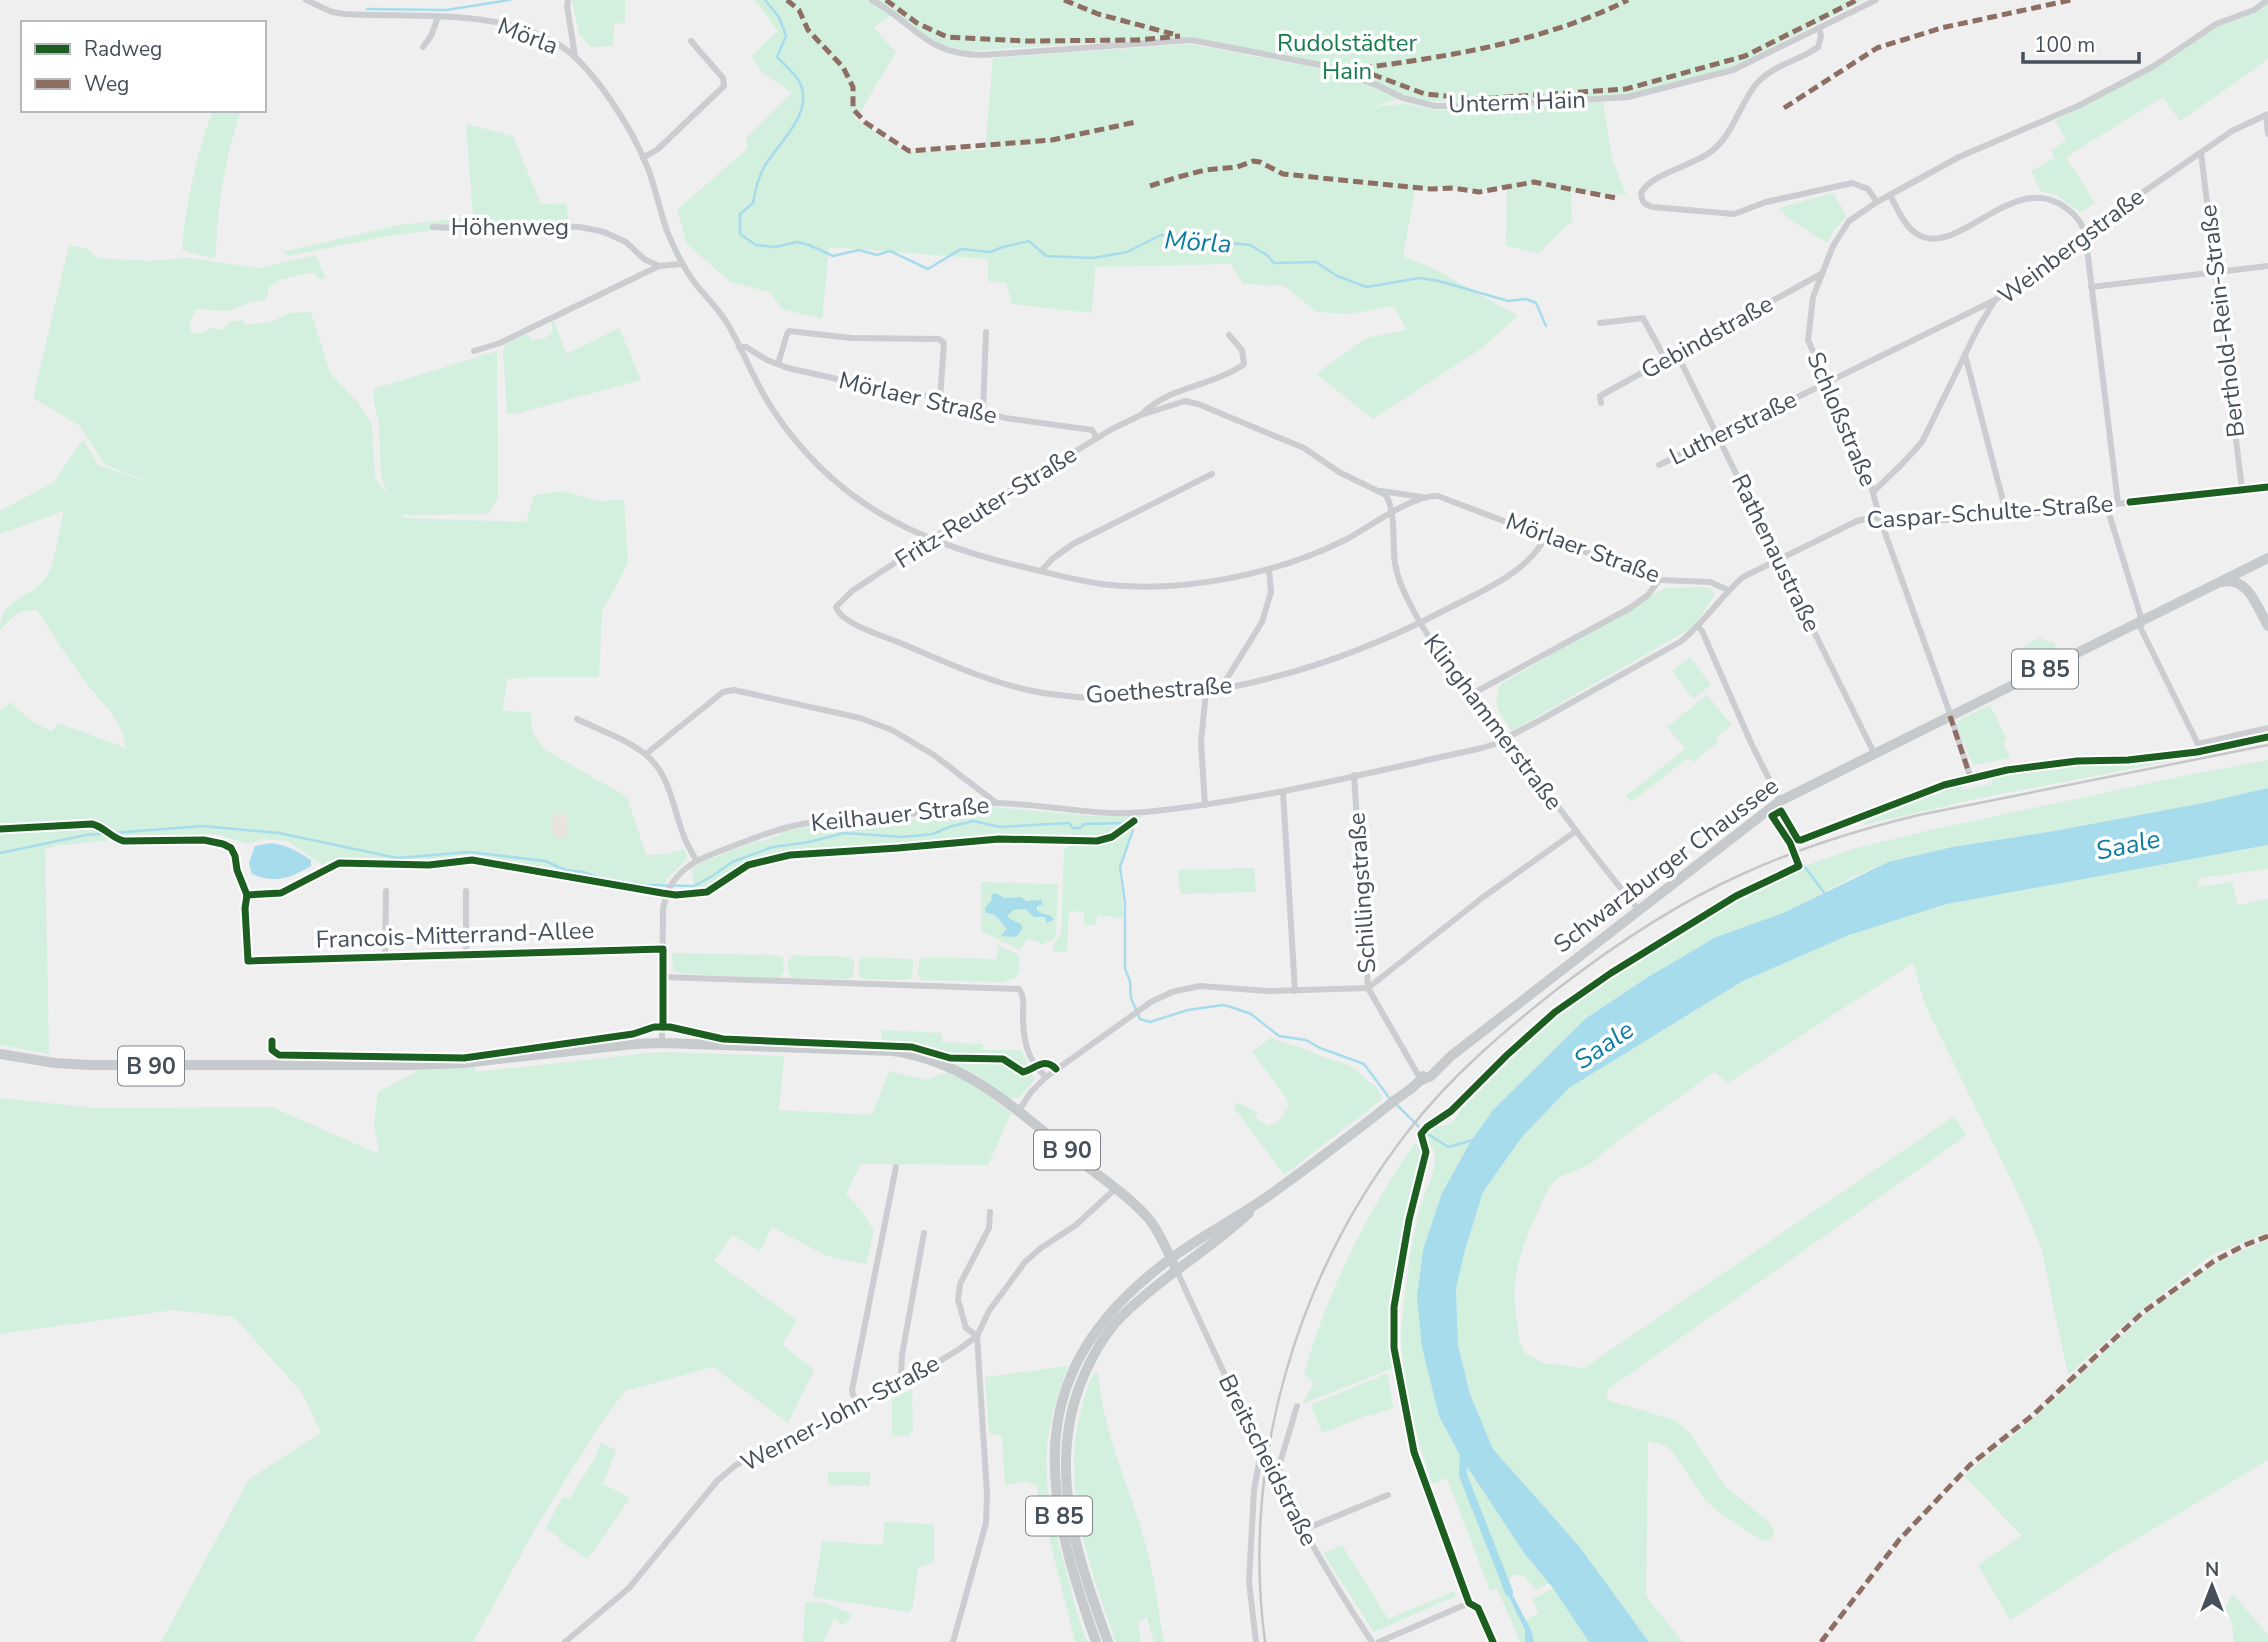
<svg xmlns="http://www.w3.org/2000/svg" width="2268" height="1642" viewBox="0 0 2268 1642" font-family="'Nunito Sans',sans-serif">
  <style>
    .green { fill: #d3efde; fill-rule: evenodd }
    .sand { fill: #e7e4de }
    .water { fill: #a7dced }
    .lines { fill: none; stroke-linecap: round; stroke-linejoin: round }
    .stream { stroke: #a7dced; stroke-width: 2.5 }
    .canal { stroke: #a7dced; stroke-width: 8 }
    .minor { stroke: #cbcdd0; stroke-width: 6 }
    .primary { stroke: #c6cacd; stroke-width: 10 }
    .rail { stroke: #c5c6c8; stroke-width: 2.5 }
    .quiet { stroke: #8d6e63; stroke-width: 5; stroke-dasharray: 10 5; stroke-linecap: butt }
    .cycleway-casing { stroke: #fff; stroke-width: 11 }
    .cycleway { stroke: #1b5e20; stroke-width: 7 }
    .labels { text-anchor: middle; dominant-baseline: central; stroke-width: 7; stroke-linejoin: round; paint-order: stroke }
    .shield { fill: #fff; stroke: #7e848c; stroke-width: 2 }
    .shield-label { font-size: 23px; font-weight: bold; fill: #46505b }
    .street-label { font-size: 24px; fill: #46505b; stroke: #fff }
    .park-label { font-size: 24px; fill: #167d4d; stroke: #fff }
    .water-label { font-size: 26px; font-style: italic; fill: #0b7da1; stroke: #fff }
  </style>
  <rect width="100%" height="100%" fill="#f0efef"/>
  <g class="green">
    <path d="M572,0h53v23l-11,1 -1,22 -22,1 -12,-13z"/>
    <path d="M754,0h1109l-113,59 -29,12 -98,25 -163,7 -63,-4 -24,8 31,-3 34,6 51,-1 114,-7 9,57 14,36 -55,-4 1,30 -33,32 -33,-7 1,-59 -27,4 -41,-4 -24,4 -12,65 30,12 85,48 -36,32 -109,71 -57,-45 50,-36 40,-8 -12,-24 -45,8 -32,-2 -33,-26 -41,-2 -12,-20 -136,3 -3,46 -80,-9 -6,-21 -18,-2v-22l-159,-12 -7,72 -40,-10 -12,-17 -40,-10 -43,-38 -10,-34 71,-62 -2,-10 46,-45 -30,-21 -11,-16 27,-25zM894,13l40,30 33,8 224,-14 100,20v6l-101,-19 -197,14 -8,92 -80,2 -49,-33 40,-67 -22,-24z"/>
    <path d="M2268,4v54l-9,8 -79,55 -17,-24 -97,60 29,46 -15,9 -24,-17 -16,-4 -9,-20 24,-13 -4,-7 15,-11 -11,-19 101,-53 61,-41 38,-14z"/>
    <path d="M213,110h28c-16,48 -24,95 -25,145l-4,3 -30,-8c4,-49 14,-94 31,-140z"/>
    <path d="M466,124l47,12 28,68 25,-1 3,19 -133,8 -53,7 -95,19 -5,-4 115,-27 75,-8z"/>
    <path d="M1833,193l14,23 -13,14 -7,13 -38,-24 -10,-11z"/>
    <path d="M69,245l19,4 9,9 52,3 38,-3 72,10 57,-13 10,24h-7l-5,-7 -35,8 -10,7 -3,13 -14,2 -25,9 -31,-2 -7,16 3,8 7,1 10,-6 13,2 7,-8 13,-2 5,5 27,-4 13,-8 24,-1 19,61 29,31 13,20 3,53 13,19 -7,-19 -2,-53 -5,-22 -1,-13 124,-38 1,147 -10,16 -87,1 2,3 123,4 8,-27 30,-4 33,10 27,-1 4,63 -26,49 -3,65h-68l-24,2 -4,32 28,1 1,20 12,17 83,48 19,58 19,-1 20,-5 2,10 -20,20 -9,15 -130,-27 -57,-7 -68,4 -67,-2 -11,5 -37,-26 -25,-2 -15,5 -32,-10 -84,4 -78,8 -9,4 4,204 -49,-9v-335l11,-8c12,13 25,23 41,29l6,-8 68,25c-3,-30 -29,-49 -46,-73 -15,-21 -29,-43 -43,-65 -18,-1 -27,8 -37,21 0,-35 29,-29 47,-55 7,-11 13,-50 17,-65l-64,23v-23l54,-29 29,-43 15,26 55,19 -49,-20 -24,-38 -47,-28z"/>
    <path d="M554,320l12,34 53,-26 22,52 -122,33 -12,1 -4,-65 4,-6 20,-9 5,6 13,-2 7,-6v-9z"/>
    <path d="M1706,587l6,2 3,6 -22,32 -181,104c-13,-19 -21,-24 -11,-47l164,-96z"/>
    <path d="M2040,638l14,5 3,10 -31,15c-17,-12 1,-26 14,-30z"/>
    <path d="M1690,657l21,28 -18,14 -21,-28z"/>
    <path d="M1707,695l25,30 -17,13 3,4 -24,20 -6,-4 -57,44 -5,-6 59,-47 -18,-22z"/>
    <path d="M1990,705l17,35 -4,2 7,16 -37,7 -16,-39 1,-5z"/>
    <path d="M2181,756l1,3 -202,39 -116,27 -2,-5 19,-11 79,-25 3,6 29,-6 -1,-8c63,-14 127,-13 190,-20z"/>
    <path d="M2268,760v28l-65,15 -149,28 -102,16 -64,15 -33,14 -72,37 -67,24 -68,40 -63,42 -92,91 -22,31 -29,52 20,266 62,94 26,30 -14,7 -13,-15h-10l-9,12 21,43v12h-5l-23,-54 -7,3 -43,-113 -15,6c-17,-55 -36,-116 -29,-173 4,-33 8,-68 16,-100 4,-16 15,-34 16,-51 1,-10 -6,-15 -8,-24l4,-7 21,-6 19,-27 85,-82 90,-59 87,-54 61,-31 58,-21 74,-18 252,-54z"/>
    <path d="M994,807l98,9h50l-3,5 -10,2c5,16 -8,28 -9,43 -2,17 4,35 3,52l-26,-3 -1,10h-12v-13l-15,-1 -2,41h-15l2,-8 7,-11 3,-83 7,-5 -2,-5 -61,-3 -42,2v-2h-8l-7,3 -79,6 -3,-2 -10,4c-37,2 -77,2 -113,16 -20,8 -29,23 -52,28l-2,-22 8,-7 59,-23 1,2 21,-7v-3c45,-9 84,-6 128,-12 29,-3 56,-11 85,-13z"/>
    <path d="M2268,845v24l-68,9 -3,9 35,-5 6,23 30,-6v333l-57,23 -71,56 -72,64 -27,-128 -19,-45 -97,-197 -12,-42 -185,120 -13,-11 -95,67 -31,26 -30,12 -10,10 -21,46 -10,30 -4,31 5,46 6,13 18,10 41,5 370,-252 13,19 -360,255 -1,7 4,4 65,19 14,12 36,54 44,36 6,9 -5,9 -7,1 -45,-29 -13,-12 -33,-49 -6,-5 -18,-5 -2,155 37,46h-34l-70,-96 -86,-97 -23,-55 -12,-49 -2,-56 9,-39 18,-58 39,-55 47,-49 172,-106 108,-47 98,-31z"/>
    <path d="M1254,868l2,24 -76,2 -2,-24z"/>
    <path d="M981,882l77,2 -2,50 -3,5 -11,6 -5,-4 -10,-1 -7,10 -39,-19zM1000,894l5,4 16,-1 17,9v6l16,8 -4,3 -5,-2 -1,-3 -10,-1 -9,-8 -12,1 -6,8 9,3 -15,15 6,-7 -10,-13 -12,-8z"/>
    <path d="M998,945l21,10v17l-4,6 -14,4 -79,-2 -4,-4 1,-16 4,-3 74,2z"/>
    <path d="M672,953l104,2 7,3 1,14 -6,6 -94,-4 -11,-4z"/>
    <path d="M794,955l56,2 4,4 -1,15 -5,3 -55,-1 -5,-6v-11z"/>
    <path d="M863,957l48,2 2,1 -1,18 -5,2 -45,-1 -3,-4v-15z"/>
    <path d="M882,1030l60,3v9l41,2v6h38l11,21 2,9 -14,17 -10,2c-11,-6 -21,-16 -32,-23 -31,-18 -61,-25 -97,-29z"/>
    <path d="M1270,1038c17,5 32,10 48,17 13,5 25,6 37,14 9,6 10,12 21,17l6,13 -98,76 -51,-69 6,-3 19,10 -3,3 6,7 3,-1 4,5 5,-4 2,1 10,-10 -2,-3 5,-4 -1,-8 -35,-47z"/>
    <path d="M658,1052l126,4 -5,54 93,5 17,-44 38,9 23,-9 33,20 28,22 -23,52 -127,-1 -15,30 17,19 11,18 -8,33 -39,-8 -55,-29 -12,24 -28,-16 -18,26 83,59 -15,24 32,26 -26,53 -75,-56 -88,24 -26,35 -60,96 -66,120h-312l88,-163 72,-46 -19,-40 -68,-76 -60,-7 -174,24v-236l96,10 176,-1 107,47 -5,-31 4,-31 42,-22 54,-3 1,5z"/>
    <path d="M1414,1144l9,4 1,10c-20,67 -41,139 -31,210l-91,36 12,-21 -10,-10c25,-84 60,-156 110,-229z"/>
    <path d="M2268,1239v221l-150,90 -108,70 -32,-55 44,-29 -58,-60 72,-60 108,-101 72,-52z"/>
    <path d="M1068,1366c-31,80 -26,123 -2,204 6,24 12,49 21,72h-12l-39,-157 -11,-4 -20,4 -3,-49 -13,-3 -4,-56z"/>
    <path d="M1098,1373c6,64 32,113 48,173 9,31 12,64 18,96h-10l-7,-25 -9,5 3,20h-25c-32,-90 -63,-174 -23,-268z"/>
    <path d="M1388,1373l5,35 -22,8 -1,-2 -48,19 -11,-28z"/>
    <path d="M912,1389l1,41 -4,6 -17,-1v-36z"/>
    <path d="M601,1443l15,7 -13,34 27,14 -42,61 -30,-19 1,-3 -14,-9 18,-31 6,2 25,-39z"/>
    <path d="M828,1472h42v14l-42,-1z"/>
    <path d="M884,1522l50,2v38l-16,6 -5,39 -4,5 -96,-15 9,-56 61,4z"/>
    <path d="M1342,1545l46,74 66,-28 2,5 -82,36 -51,-79z"/>
    <path d="M1553,1588l36,54h-55l-8,-22 13,-7 -7,-14z"/>
    <path d="M2233,1594l35,41v7h-34l-2,-18 -7,-17z"/>
    <path d="M805,1602l22,1 24,11 -2,6 -6,5 -9,-6 -11,23h-20z"/>
  </g>
  <path class="sand" d="M559,813c13,3 9,14 8,25h-13c-2,-10 -7,-20 5,-25z"/>
  <g class="water">
    <path d="M2268,788v57l-321,59 -98,31 -108,47 -172,106 -47,49 -39,55 -18,58 -9,39 2,56 12,49 23,55 86,97 70,96h-60l-36,-54 -29,-35 -62,-94 -23,-43 -17,-69 -5,-50 6,-47 19,-57 29,-52 22,-31 92,-91 63,-42 68,-40 67,-24 105,-51 64,-15 102,-16 149,-28z"/>
    <path d="M271,843c17,2 26,8 40,17v6c-20,12 -37,18 -59,8l-3,-11 6,-17z"/>
    <path d="M995,893l10,5 16,-1 6,4 14,-1 2,5 -6,1v4l4,3 10,3 3,4 -7,3 -3,-6h-10l-9,-8 -12,1 -6,7 15,8v5l-6,7 -15,-1 6,-7c-7,-7 -9,-16 -21,-16l-1,-5 7,-8 -1,-5z"/>
    <path d="M1505,1585l3,1 23,44 3,12h-9v-12l-21,-43z"/>
  </g>
  <g class="lines">
    <g class="stream">
      <path d="M765,0l14,17 7,19 -9,21c7,7 17,16 22,24 17,31 -21,62 -35,86 -6,11 -9,24 -11,36l-13,11v20l16,11 19,2 22,-5 12,3 24,11 26,-6 18,5 13,-4 38,18 33,-20 29,3 13,-5 26,-6 17,15 47,2 34,-6 34,-17 15,2 8,6 16,2 21,-3 29,3 17,10 7,8 42,-1 21,14 30,11 52,-9 20,3 69,20 18,-2 10,4 10,23"/>
      <path d="M367,9l79,1 64,-10"/>
      <path d="M1779,817l25,49 22,29"/>
      <path d="M0,853l86,-18 117,-9 76,7 118,25 72,-6 76,9 21,9 17,2 23,8 39,5 49,1 20,-11 18,-13 41,-15 36,-5 35,-9 58,4 31,-3 16,-7 24,-6 27,6 69,-4 4,5h7l4,-4 42,-1 7,7 -13,37 5,36v66l5,12 1,17 9,21 10,3 38,-12 35,-5 11,3 17,6 28,22 27,4 14,8 44,16 26,35"/>
      <path d="M1395,1103l27,27 26,17 25,-7"/>
    </g>
    <path class="canal" d="M1464,1449l-1,26 46,117"/>
    <g class="minor">
      <path d="M306,0l26,12 12,2c70,4 148,-6 212,29 37,21 78,89 93,128 7,20 11,40 18,60 8,20 17,38 30,55 12,14 26,28 34,44 15,27 25,55 42,80 61,92 141,131 246,156 27,6 54,14 82,18 78,10 174,-9 244,-44 25,-13 66,-45 93,-44l221,84 51,2 18,8"/>
      <path d="M568,0l-1,6 8,50"/>
      <path d="M872,0c44,24 52,55 112,55l207,-15 130,25 58,21 24,12 32,8h43l150,-9 105,-27 143,-70"/>
      <path d="M1819,28l2,8 -3,11c-19,14 -43,17 -60,35 -19,21 -24,54 -49,71 -18,13 -58,21 -68,40 1,9 3,11 11,14l82,7 32,-12 86,-19 16,6 9,13"/>
      <path d="M423,47l8,-11 7,-19"/>
      <path d="M2266,115l2,19"/>
      <path d="M2201,153l41,336"/>
      <path d="M643,158l15,-9 66,-63 -1,-8 -32,-37"/>
      <path d="M1890,195c7,13 14,31 27,39 41,26 96,-66 149,-26 10,7 14,13 19,24l33,271"/>
      <path d="M433,227l67,3 38,-5 42,2 24,5 22,10 18,17 15,7"/>
      <path d="M2091,287l177,-21"/>
      <path d="M1600,323l43,-5 23,42"/>
      <path d="M739,347h7l21,13 21,8 40,9 51,11 61,10 65,20 87,12 5,8"/>
      <path d="M474,351l26,-8 159,-77 23,-2"/>
      <path d="M1677,354l197,399"/>
      <path d="M1965,355l42,161"/>
      <path d="M778,364l9,-30 2,-3 62,7 88,1 5,4 -4,55"/>
      <path d="M1601,403l-1,-7 221,-122"/>
      <path d="M983,412l3,-80"/>
      <path d="M1143,413c28,-27 65,-26 97,-46l4,-3 -2,-14 -13,-15"/>
      <path d="M1659,465l334,-164"/>
      <path d="M1381,491l41,6"/>
      <path d="M1874,491l29,-28 19,-21 56,-114 17,-28 90,-68 147,-101 36,-17"/>
      <path d="M2106,504l34,110 1,15 57,115 70,-16"/>
      <path d="M1546,536c-18,37 -66,56 -101,74 -120,63 -266,104 -402,83 -48,-8 -96,-30 -140,-49 -17,-7 -62,-20 -67,-37l16,-16 79,-52 181,-110 29,-14 44,-14 13,3 106,44 35,24 47,23c9,17 7,39 8,57 0,16 6,32 13,46 25,52 63,94 98,139 46,57 86,118 134,173"/>
      <path d="M1041,571l11,-12 21,-15 139,-70"/>
      <path d="M1698,626l4,5 50,114 28,56"/>
      <path d="M1221,688l41,-66 9,-30 -2,-23"/>
      <path d="M1470,695l160,-87 18,-13 11,-15"/>
      <path d="M577,719c22,11 48,19 68,35 24,19 27,49 37,77 3,10 9,20 14,29"/>
      <path d="M646,754l77,-62 11,-2 126,28 32,12 42,25 61,47"/>
      <path d="M1354,775l14,213 53,92"/>
      <path d="M1283,792l12,199"/>
      <path d="M1205,805l-4,-63 5,-51"/>
      <path d="M1801,840l86,-35 84,-26 -23,-71 -68,-189 -11,-41 -61,-138 5,-43 20,-51 16,-25 28,-19 82,-45 119,-51 76,-40 62,-42 38,-14 14,-10"/>
      <path d="M466,891v62"/>
      <path d="M385,955l1,-64"/>
      <path d="M248,961l415,-12"/>
      <path d="M663,977l356,12c6,8 4,17 4,27 0,24 4,44 23,61"/>
      <path d="M662,1043l1,-134c3,-13 6,-24 15,-33 13,-15 32,-21 50,-28 21,-8 43,-17 65,-22 41,-9 84,-9 126,-13 26,-2 51,-11 78,-10 49,1 99,14 148,9 114,-11 225,-40 337,-64l13,-4 47,-25 138,-77c24,-19 40,-45 63,-65l114,-56 16,-4 16,3 41,1 77,-5 261,-29"/>
      <path d="M1018,1112l13,-20 15,-15 105,-75 21,-10 28,-6 68,5 100,-3 114,-90 94,-67"/>
      <path d="M1177,1271c58,128 117,254 195,371"/>
      <path d="M977,1336l-11,-8 -8,-28 2,-16 29,-56 1,-16"/>
      <path d="M904,1383l-3,-9 1,-19 22,-122"/>
      <path d="M861,1404l-8,-9 -1,-5 44,-223"/>
      <path d="M1278,1480l2,-17 17,-57"/>
      <path d="M1303,1530l85,-35"/>
      <path d="M565,1642l64,-54 88,-107 19,-16 168,-82 57,-35 16,-12 12,-25 36,-49 16,-14 35,-23 39,-36"/>
      <path d="M953,1642l33,-119 1,-29 -10,-158"/>
      <path d="M1256,1642l-7,-60 5,-92 7,-38"/>
      <path d="M1379,1642l90,-39 9,5 15,34"/>
    </g>
    <g class="primary">
      <path d="M2222,582c26,-6 35,25 46,44"/>
      <path d="M0,1054l55,9 34,2h323l51,-2 171,-19 28,-1 231,8c76,11 124,60 182,106 25,20 53,38 74,62 12,15 19,35 28,52"/>
      <path d="M1421,1080l10,-4 20,-20 329,-255 488,-243"/>
      <path d="M1096,1642c-56,-157 -75,-272 74,-383 30,-22 63,-39 94,-60 20,-14 40,-29 60,-44 24,-18 48,-36 71,-55 10,-7 22,-14 28,-24"/>
      <path d="M1108,1642c-30,-83 -61,-170 -28,-257 10,-25 22,-49 41,-68 39,-39 87,-66 128,-104"/>
    </g>
    <path class="rail" d="M1265,1642c-24,-181 32,-369 144,-512 42,-54 94,-98 147,-140 57,-44 116,-84 182,-114 58,-27 119,-46 181,-61l349,-70"/>
    <g class="quiet">
      <path d="M787,0l12,10 9,20 35,37 10,20v22l13,14 43,28 143,-11 84,-18"/>
      <path d="M886,0l31,23 30,14 80,4 111,-1 42,-4"/>
      <path d="M1064,0l34,14 75,20"/>
      <path d="M1362,68c90,-12 184,-27 266,-68"/>
      <path d="M1358,69l67,25 52,5 149,-10 119,-33 112,-56"/>
      <path d="M1784,108l93,-60 64,-20 130,-28"/>
      <path d="M1150,186l25,-8 30,-8 32,-3 16,-6 7,1 23,12 97,10 51,5 22,-1 26,4 55,-10 82,16"/>
      <path d="M1950,716l21,63 -4,1"/>
      <path d="M1821,1642l78,-102 71,-75 63,-50 109,-102 72,-52 31,-16 23,-9"/>
    </g>
    <g class="cycleway-casing">
      <g id="cycleway">
        <path d="M2130,502l138,-15"/>
        <path d="M0,829l92,-5c13,3 19,14 32,17l80,-1 19,4 8,4 4,8 2,14 10,25"/>
        <path d="M247,895l34,-2 58,-30 90,2 43,-5 190,33 14,2 31,-3 41,-27 42,-10 108,-7 101,-9 98,2 15,-4 22,-16"/>
        <path d="M247,895l-2,13 3,53 415,-12v78"/>
        <path d="M272,1041v9l7,5 185,3 169,-24 21,-7h16l53,12 189,8 38,11 53,1 20,13c13,-4 22,-15 33,-3"/>
        <path d="M1493,1642l-15,-34 -9,-5 -55,-151 -20,-104v-41l15,-87 17,-68 -5,-18 6,-7 24,-16 56,-56 48,-43 56,-39 125,-77 63,-30 -9,-23 -18,-27 9,-5 17,29h3l143,-55 63,-15 70,-9 51,-1 69,-8 71,-15"/>
      </g>
    </g>
    <use href="#cycleway" class="cycleway"/>
  </g>
  <g class="labels">
    <g class="shield">
      <rect x="2012" y="649.5" width="66" height="39" rx="5"/>
      <rect x="118" y="1046.5" width="66" height="39" rx="5"/>
      <rect x="1034" y="1130.5" width="66" height="39" rx="5"/>
      <rect x="1026" y="1496.5" width="66" height="39" rx="5"/>
    </g>
    <g class="shield-label">
      <text x="2045" y="669">B 85</text>
      <text x="151" y="1066">B 90</text>
      <text x="1067" y="1150">B 90</text>
      <text x="1059" y="1516">B 85</text>
    </g>
    <g class="street-label">
      <text transform="translate(528 36) rotate(21)">Mörla</text>
      <text transform="translate(1517 102) rotate(-2)">Unterm Hain</text>
      <text x="510" y="227">Höhenweg</text>
      <text transform="translate(2071 246) rotate(-37)">Weinbergstraße</text>
      <text transform="translate(2222 321) rotate(-97)">Berthold-Rein-Straße</text>
      <text transform="translate(1707 337) rotate(-29)">Gebindstraße</text>
      <text transform="translate(918 398) rotate(13)">Mörlaer Straße</text>
      <text transform="translate(1842 419) rotate(67)">Schloßstraße</text>
      <text transform="translate(1733 428) rotate(-26)">Lutherstraße</text>
      <text transform="translate(986 507) rotate(-32)">Fritz-Reuter-Straße</text>
      <text transform="translate(1990 512) rotate(-4)">Caspar-Schulte-Straße</text>
      <text transform="translate(1583 548) rotate(20)">Mörlaer Straße</text>
      <text transform="translate(1776 553) rotate(64)">Rathenaustraße</text>
      <text transform="translate(1159 690) rotate(-4)">Goethestraße</text>
      <text transform="translate(1493 722) rotate(53)">Klinghammerstraße</text>
      <text transform="translate(900 814) rotate(-6)">Keilhauer Straße</text>
      <text transform="translate(1666 865) rotate(-37)">Schwarzburger Chaussee</text>
      <text transform="translate(1362 893) rotate(-94)">Schillingstraße</text>
      <text transform="translate(455 935) rotate(-2)">Francois-Mitterrand-Allee</text>
      <text transform="translate(840 1413) rotate(-28)">Werner-John-Straße</text>
      <text transform="translate(1268 1460) rotate(63)">Breitscheidstraße</text>
    </g>
    <g class="park-label">
      <text x="1347" y="43">Rudolstädter<tspan x="1347" dy="28">Hain</tspan></text>
    </g>
    <g class="water-label">
      <text transform="translate(1198 242) rotate(4)">Mörla</text>
      <text transform="translate(2128 845) rotate(-12)">Saale</text>
      <text transform="translate(1604 1045) rotate(-34)">Saale</text>
    </g>
  </g>
  <rect x="21" y="21" width="245" height="91" fill="#ffffff" stroke="#b5b9bd" stroke-width="2"/>
  <rect x="35" y="44" width="35" height="10" fill="#1b5e20" stroke="#b5b9bd" stroke-width="2"/>
  <text x="84" y="56" font-size="21" fill="#46505b">Radweg</text>
  <rect x="35" y="79" width="35" height="10" fill="#8d6e63" stroke="#b5b9bd" stroke-width="2"/>
  <text x="84" y="91" font-size="21" fill="#46505b">Weg</text>
  <g transform="translate(2212 1586)" stroke="#ffffff" stroke-width="5" paint-order="stroke">
  <path d="M0-5L12 26L0 18L-12 26Z" fill="#46505b"/>
  <text y="-10" font-size="19" font-weight="bold" text-anchor="middle" fill="#46505b">N</text>
  </g>
  <path d="M2023 52v10h116v-10" fill="none" stroke="#46505b" stroke-width="3.5"/>
  <text x="2034" y="52" font-size="21" fill="#46505b" stroke="#ffffff" stroke-width="5" paint-order="stroke">100 m</text>
</svg>
